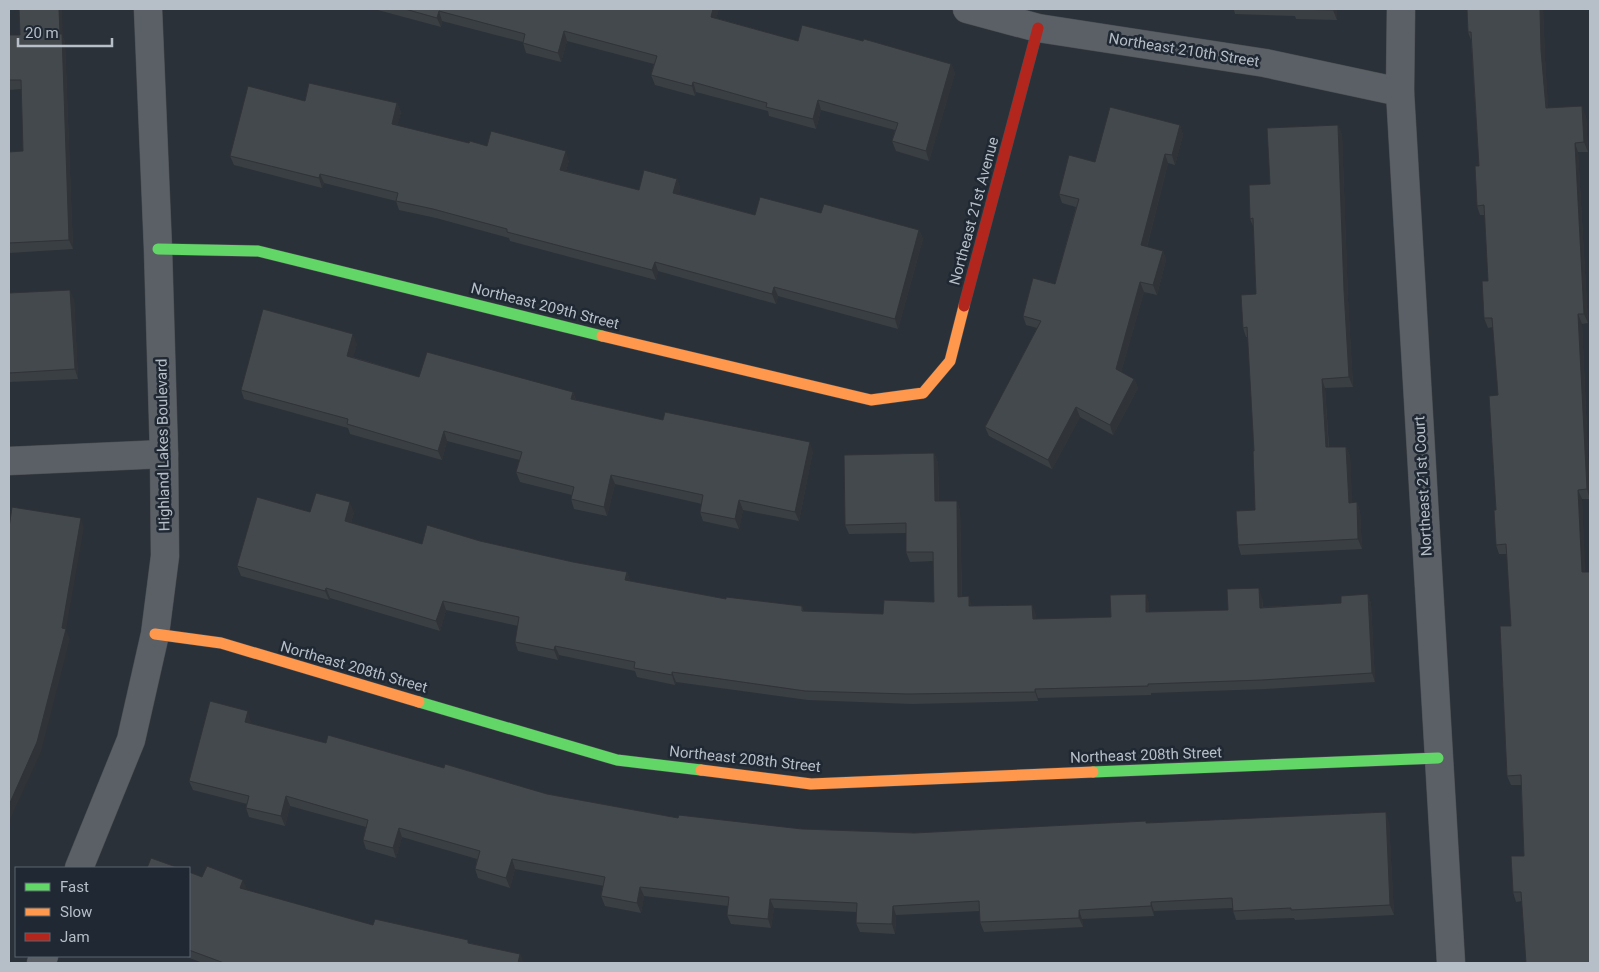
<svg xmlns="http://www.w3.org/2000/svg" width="1599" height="972" viewBox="0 0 1599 972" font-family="Roboto,sans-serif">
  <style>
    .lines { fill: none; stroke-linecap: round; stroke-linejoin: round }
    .street-casing { stroke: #494d53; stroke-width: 29 }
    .fast-casing { stroke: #494d53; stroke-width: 12 }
    .slow-casing { stroke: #494d53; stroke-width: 12 }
    .jam-casing { stroke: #494d53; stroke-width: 12 }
    .street { stroke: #5b6066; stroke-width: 28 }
    .fast { stroke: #63d668; stroke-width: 11 }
    .slow { stroke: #ff974d; stroke-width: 11 }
    .jam { stroke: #b3261e; stroke-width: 11 }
    .wall { fill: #3a3f43 }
    .shaded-wall { fill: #303337 }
    .building { fill: #44494e; stroke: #303337 }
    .labels { text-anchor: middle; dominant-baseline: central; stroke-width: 5; stroke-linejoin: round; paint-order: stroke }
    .street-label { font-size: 15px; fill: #b6bec8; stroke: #1f2833 }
  </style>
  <rect width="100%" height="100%" fill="#2b3138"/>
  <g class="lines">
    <g class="street-casing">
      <g id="street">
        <path d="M967,9l71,19 227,35 135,29"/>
        <path d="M1401,9l-1,83 51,871"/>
        <path d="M9,461l155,-7"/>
        <path d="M79,868l52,-128 24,-106 10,-78 -1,-102 -6,-205 -10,-240"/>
        <path d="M41,963l3,-7"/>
      </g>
    </g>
    <g class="fast-casing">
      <g id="fast">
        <path d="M158,249l100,2 344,85"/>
        <path d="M419,702l198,58 84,10"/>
        <path d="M1093,772l345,-14"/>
      </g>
    </g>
    <g class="slow-casing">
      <g id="slow">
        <path d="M602,336l269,64 52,-7 27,-32 14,-55"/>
        <path d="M155,634l66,9 198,59"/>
        <path d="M701,770l110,14 282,-12"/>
      </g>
    </g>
    <g class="jam-casing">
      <path id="jam" d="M964,306l74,-278"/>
    </g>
    <use href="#street" class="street"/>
    <use href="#fast" class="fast"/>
    <use href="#slow" class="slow"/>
    <use href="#jam" class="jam"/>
  </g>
  <g class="wall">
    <path d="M374,9h345l-3,9 82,23 153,23 4,9 -26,88 -33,-10 -4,-10 3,-11 -74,-20 -5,19 -47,-13 -1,-5 -72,-19 -1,4 -40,-11 -4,-10 3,-11 -87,-23 -6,21 -35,-9 -3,-10v-1l-81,-21 -1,6z"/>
    <path d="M1227,9h110v11l-41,-1 -1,-3 -60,-2 -1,-4z"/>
    <path d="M1467,9h76l2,50 3,49 38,8 2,36h-10l10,171 -6,1 8,175h-8l3,73 -63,329 -6,1 -3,-10 11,-36 -3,-71h-10l-4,-9 4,-150 -4,-72h-8l-3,-9v-35l2,-115 -5,-68 -5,1 -4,-10 4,-37 -3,-66h-5l-3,-9 2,-40 -8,-126 -3,-8z"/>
    <path d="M9,35l54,2 2,6 8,206 -64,4v-101l14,-1 -1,-62 -13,1z"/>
    <path d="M305,101l92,2 4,9 -4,14 72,17 100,17 -3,11 73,19 38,-11 3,9 -1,6 76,21 66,-2 98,17 4,9 -25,90 -120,-33 -2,8 -118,-33 -2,9 -146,-39 -1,-3 -73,-20 -37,-8 -3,-9 -72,-18 -2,5 -88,-23 -4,-9z"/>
    <path d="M1180,125l3,10 -8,30 -7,-2 -21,84 16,4 3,9 -9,35 -13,-3 -23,80 13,7 4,9 -25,47 -33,-18 -28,52 -63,-33 -4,-9 52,-99 -11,-3 -3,-9 32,-32 21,-77 -14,-4 -3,-9 36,-32z"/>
    <path d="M1338,125l4,10 6,164 5,88 -28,1 4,59h17l4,9 2,47 5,-1 3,10 2,37 -121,6 -3,-10 17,-35 -1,-59 -6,-114h-2l-3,-9 13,-34 -2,-66 -4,-9 20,-35z"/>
    <path d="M9,293l65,6 4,80 -69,3z"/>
    <path d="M357,344l-4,13 66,20 154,15 3,8 87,20 150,31 -14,70 -56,-11 -4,19 -36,-8 -3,-9 2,-8 -87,-20 -8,32 -33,-7 -3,-10 1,-4 -52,-13 -4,-10 4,-12 -73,-19 -5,19 -92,-26 -2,-6 -104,-29 -3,-9z"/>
    <path d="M934,453l4,10 1,38h18l3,10 2,86 10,9 64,8v5l75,-2 35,-23 3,10v8l79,-2 34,-13 1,10 78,-4 27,-9 3,10 4,78 -109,7 -115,4v2l-113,3v3l-126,3 -104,-4 -132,-18 -1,3 -38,-8 -2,-6 -76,-16 -1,5 -40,-9 -3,-9 3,-16 -72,-16 -6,21 -110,-33 -1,2 -88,-24 -4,-10 73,-54h44l-3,11 71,21 58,-3 93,21 54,10 3,9 96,18 76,7 2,6 79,2 51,-12 -1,-41 -23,1 -4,-10v-19l-57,1 -4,-9z"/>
    <path d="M251,721l-1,3 76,19 118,25 103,26 131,24 124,11 112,4 233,-10 242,-1 5,93 -99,5 -1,-2 -58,2 -3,-9v-3l-79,3v5l-72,3 1,8 -99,5 -4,-10v-11l-84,4 -1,19 -35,-2 -4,-9 1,-11 -83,-4 -3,20 -40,-4 -4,-9 1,-9 -84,-10 -3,17 -36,-7 -4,-10 3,-10 -89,-17 -5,19 -32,-10 -3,-9 2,-10 -75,-22 -6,21 -30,-9 -3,-9 3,-13 -76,-21 -5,20 -36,-9 -3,-9 1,-4 -54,-14 -4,-9z"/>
    <path d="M189,872l13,5 45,12v1l126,35 97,18 50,11 3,9h-320l-19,-7h5z"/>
  </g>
  <g class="shaded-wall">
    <path d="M59,9h3l1,28 2,6 8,206 -4,-9z"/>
    <path d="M713,9h6l-5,17 -3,-9z"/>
    <path d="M1333,9h4v11l-4,-10z"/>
    <path d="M1540,9h3l2,50 4,59 -3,-10 -5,-58z"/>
    <path d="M439,11l3,10 -1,6 -4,-9z"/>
    <path d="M564,31l3,10 -6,21 -3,-9z"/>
    <path d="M951,64l4,9 -26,88 -3,-10z"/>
    <path d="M693,82l3,10 -1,4 -3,-10z"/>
    <path d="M818,100l3,10 -5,19 -3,-10z"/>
    <path d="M397,103l4,9 -6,22 -3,-10z"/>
    <path d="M1582,106l4,10 2,36 -4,-10z"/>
    <path d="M1180,125l3,10 -8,30 -3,-10z"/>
    <path d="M1338,125l4,10 6,164 5,88 -4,-10 -5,-87z"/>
    <path d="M1575,143l3,9 10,171 -4,-9z"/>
    <path d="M566,151l3,9 -5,19 -4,-9z"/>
    <path d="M1165,154l3,9 -23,91 -4,-9z"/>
    <path d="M320,174l4,9 -2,5 -3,-10z"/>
    <path d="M677,179l3,9 -3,14 -4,-9z"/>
    <path d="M919,230l4,9 -25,90 -3,-10z"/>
    <path d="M1163,251l3,9 -9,35 -4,-10z"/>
    <path d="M655,262l3,9 -2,9 -4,-10z"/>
    <path d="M1140,282l4,10 -25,87 -3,-10z"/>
    <path d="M774,287l4,9 -2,8 -4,-10z"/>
    <path d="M70,290l4,9 4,80 -3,-10z"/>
    <path d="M1578,314l4,10 8,175 -3,-10z"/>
    <path d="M353,334l4,10 -6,21 -4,-9z"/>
    <path d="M1134,379l4,9 -25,47 -3,-10z"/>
    <path d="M1322,379l3,9 4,69 -3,-10z"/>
    <path d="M573,392l3,10 -5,-3z"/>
    <path d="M1076,407l4,10 -28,52 -4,-9z"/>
    <path d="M444,431l3,10 -5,19 -4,-9z"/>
    <path d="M810,442l3,9 -14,70 -4,-9z"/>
    <path d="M1346,447l4,9 3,56 -4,-9z"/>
    <path d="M934,453l4,10 1,48 -4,-10z"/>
    <path d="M611,475l4,9 -8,32 -3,-9z"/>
    <path d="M1578,490l4,9 4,83 -4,-10z"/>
    <path d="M739,500l4,10 -4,19 -4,-10z"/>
    <path d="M957,501l3,10 2,95 -4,-9z"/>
    <path d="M350,502l4,10 -5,18 -4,-9z"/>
    <path d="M1357,502l3,10 2,37 -4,-10z"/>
    <path d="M81,518l3,10 -18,102 4,9 -29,113 -32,70v-17l53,-177z"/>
    <path d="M627,572l3,10 -5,-2z"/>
    <path d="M326,588l4,10 -1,2 -4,-9z"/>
    <path d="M1259,588l3,9 1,20 -3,-9z"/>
    <path d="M1146,594l3,10 1,18 -4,-10z"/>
    <path d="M1368,594l3,10 4,78 -3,-9z"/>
    <path d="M969,596l3,10h-3z"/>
    <path d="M443,601l3,9 -6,21 -4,-10z"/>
    <path d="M1032,605l4,9v14l-3,-9z"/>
    <path d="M555,646l4,9 -1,5 -4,-10z"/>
    <path d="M672,672l4,10 -1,3 -3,-10z"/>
    <path d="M1035,689l3,9v3l-3,-9z"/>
    <path d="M248,711l3,10 -3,11 -3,-10z"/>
    <path d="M286,796l4,10 -5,20 -4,-10z"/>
    <path d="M1386,812l3,10 5,93 -4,-10z"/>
    <path d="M399,828l3,9 -6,21 -3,-10z"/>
    <path d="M512,859l3,10 -5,19 -4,-10z"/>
    <path d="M243,880l4,9 -3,9 -4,-10z"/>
    <path d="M640,887l4,9 -3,17 -4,-10z"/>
    <path d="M770,899l4,9 -3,20 -3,-9z"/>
    <path d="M1151,902l3,9v5l-3,-10z"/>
    <path d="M893,906l3,9 -1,19 -3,-10z"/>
    <path d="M1079,910l3,9 1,8 -4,-9z"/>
    <path d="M520,954l3,9h-5z"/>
  </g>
  <g class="building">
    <path d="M19,9h40l1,25h2l7,206 -60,3v-91l14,-1 -2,-71h-12v-45h11z"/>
    <path d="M405,9h308l-2,8 87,24 4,-16 61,16 1,-2 87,25 -25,87 -34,-10 6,-18 -80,-23 -5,19 -47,-12 1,-4 -74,-21 -1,4 -41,-11 6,-19 -93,-25 -6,22 -35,-10 2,-9 -86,-23 -2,7z"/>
    <path d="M1292,9h41v1z"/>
    <path d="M1467,9h73l1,41 5,58 36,-2 2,36 -9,1 9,171h-6l9,175 -9,1 4,82h8v391h-64l-5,-71h-8l-2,-36h13l-3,-81 -14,1 -7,-150h11l-5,-82 -10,1 -2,-35h2l-7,-114 9,-1 -6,-77h-8l-2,-37h6l-4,-76 -7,1 -2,-40h4l-8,-134h-3z"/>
    <path d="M309,83l88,20 -5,21 77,19 1,-2 17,5 4,-15 75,20 -6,19 79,20 5,-20 33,9 -4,14 82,22 5,-18 61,16 3,-9 95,26 -24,89 -121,-32 -2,7 -117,-32 -3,8 -145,-38v-3l-74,-20 -37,-8 2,-8 -78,-19 -1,4 -89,-22 18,-70 57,15z"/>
    <path d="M1110,107l70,18 -8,30 -7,-1 -24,91 22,6 -10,34 -13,-3 -24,87 18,10 -24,46 -34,-18 -28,53 -63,-33 56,-106 -18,-5 10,-38 22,6 24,-85 -20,-5 10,-39 26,7z"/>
    <path d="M1338,125l6,165 5,87 -27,2 4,68h20l3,56 8,-1 1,37 -120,6 -2,-34 19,-1 -2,-59h1l-7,-124 -4,1 -2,-33 15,-1 -3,-76 -3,1 -1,-34 21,-1 -3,-56z"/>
    <path d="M70,290l5,79 -66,4v-80z"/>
    <path d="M263,309l90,25 -6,22 72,21 8,-25 146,40 -2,7 92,21 2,-8 145,30 -15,70 -56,-12 -4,19 -35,-7 3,-17 -92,-20 -7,32 -33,-8 3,-12 -58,-15 6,-20 -78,-21 -6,20 -91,-27 1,-5 -107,-29z"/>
    <path d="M934,453l1,48h22l1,96 11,-1v10l63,-1 1,14 78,-2 -1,-22 36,-1v18l82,-2 -1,-21 32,-1 1,20 81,-5v-7l27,-2 4,79 -110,7 -114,4v2l-113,3v3l-127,2 -103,-3 -133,-19v3l-38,-7 1,-6 -80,-16 -1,4 -39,-8 4,-25 -76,-16 -7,20 -110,-33 -1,3 -88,-25 20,-69 53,15 6,-19 34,9 -5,19 77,23 5,-19 53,16 93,21 54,10 -2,8 101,19v-2l76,9v5l81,3 1,-14 50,2 -1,-50h-27v-29l-61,2 -1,-70z"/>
    <path d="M12,507l69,11 -19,110 4,1 -29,113 -28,63v-277z"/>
    <path d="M210,701l38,10 -3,11 81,21 2,-8 116,33 1,-4 102,30 131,24 1,-3 123,14 112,4 232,-12v2l240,-11 4,93 -99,5v-2l-58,3 -1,-13 -81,4v4l-72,4v8l-99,4 -1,-21 -86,5 -1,18 -36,-1 1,-20 -87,-4 -2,20 -41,-4 2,-18 -89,-10 -3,16 -36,-7 4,-19 -93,-18 -6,19 -31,-9 5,-18 -81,-23 -6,20 -30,-8 5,-20 -82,-24 -5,20 -35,-8 3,-12 -60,-15z"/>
    <path d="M151,858l28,10h-32z"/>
    <path d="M207,866l36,14 -3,8 133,37 2,-6 93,21v3l52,11 -2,9h-294l-35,-13v-78l13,5z"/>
  </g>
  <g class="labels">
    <g class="street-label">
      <text transform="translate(1184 50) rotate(9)">Northeast 210th Street</text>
      <text transform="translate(974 211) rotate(-75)">Northeast 21st Avenue</text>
      <text transform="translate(545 306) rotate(14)">Northeast 209th Street</text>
      <text transform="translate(163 445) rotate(-91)">Highland Lakes Boulevard</text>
      <text transform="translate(1423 486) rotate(-93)">Northeast 21st Court</text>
      <text transform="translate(354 667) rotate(16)">Northeast 208th Street</text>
      <text transform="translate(1146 755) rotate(-2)">Northeast 208th Street</text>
      <text transform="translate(745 759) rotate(6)">Northeast 208th Street</text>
    </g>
  </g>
  <rect width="1599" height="972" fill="none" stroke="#b6bec8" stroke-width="20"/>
  <rect x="15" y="867" width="175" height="90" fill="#1f2833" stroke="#5b646f"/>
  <rect x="25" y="883" width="25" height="8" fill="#63d668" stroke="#5b646f"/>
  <text x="60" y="892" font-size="15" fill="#b6bec8">Fast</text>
  <rect x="25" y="908" width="25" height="8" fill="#ff974d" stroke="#5b646f"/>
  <text x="60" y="917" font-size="15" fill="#b6bec8">Slow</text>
  <rect x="25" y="933" width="25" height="8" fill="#b3261e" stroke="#5b646f"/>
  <text x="60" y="942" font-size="15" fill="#b6bec8">Jam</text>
  <path d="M18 38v8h94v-8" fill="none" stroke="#b6bec8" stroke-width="2.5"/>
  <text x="25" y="38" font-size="15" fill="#b6bec8" stroke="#1f2833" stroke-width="4" paint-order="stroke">20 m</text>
</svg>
